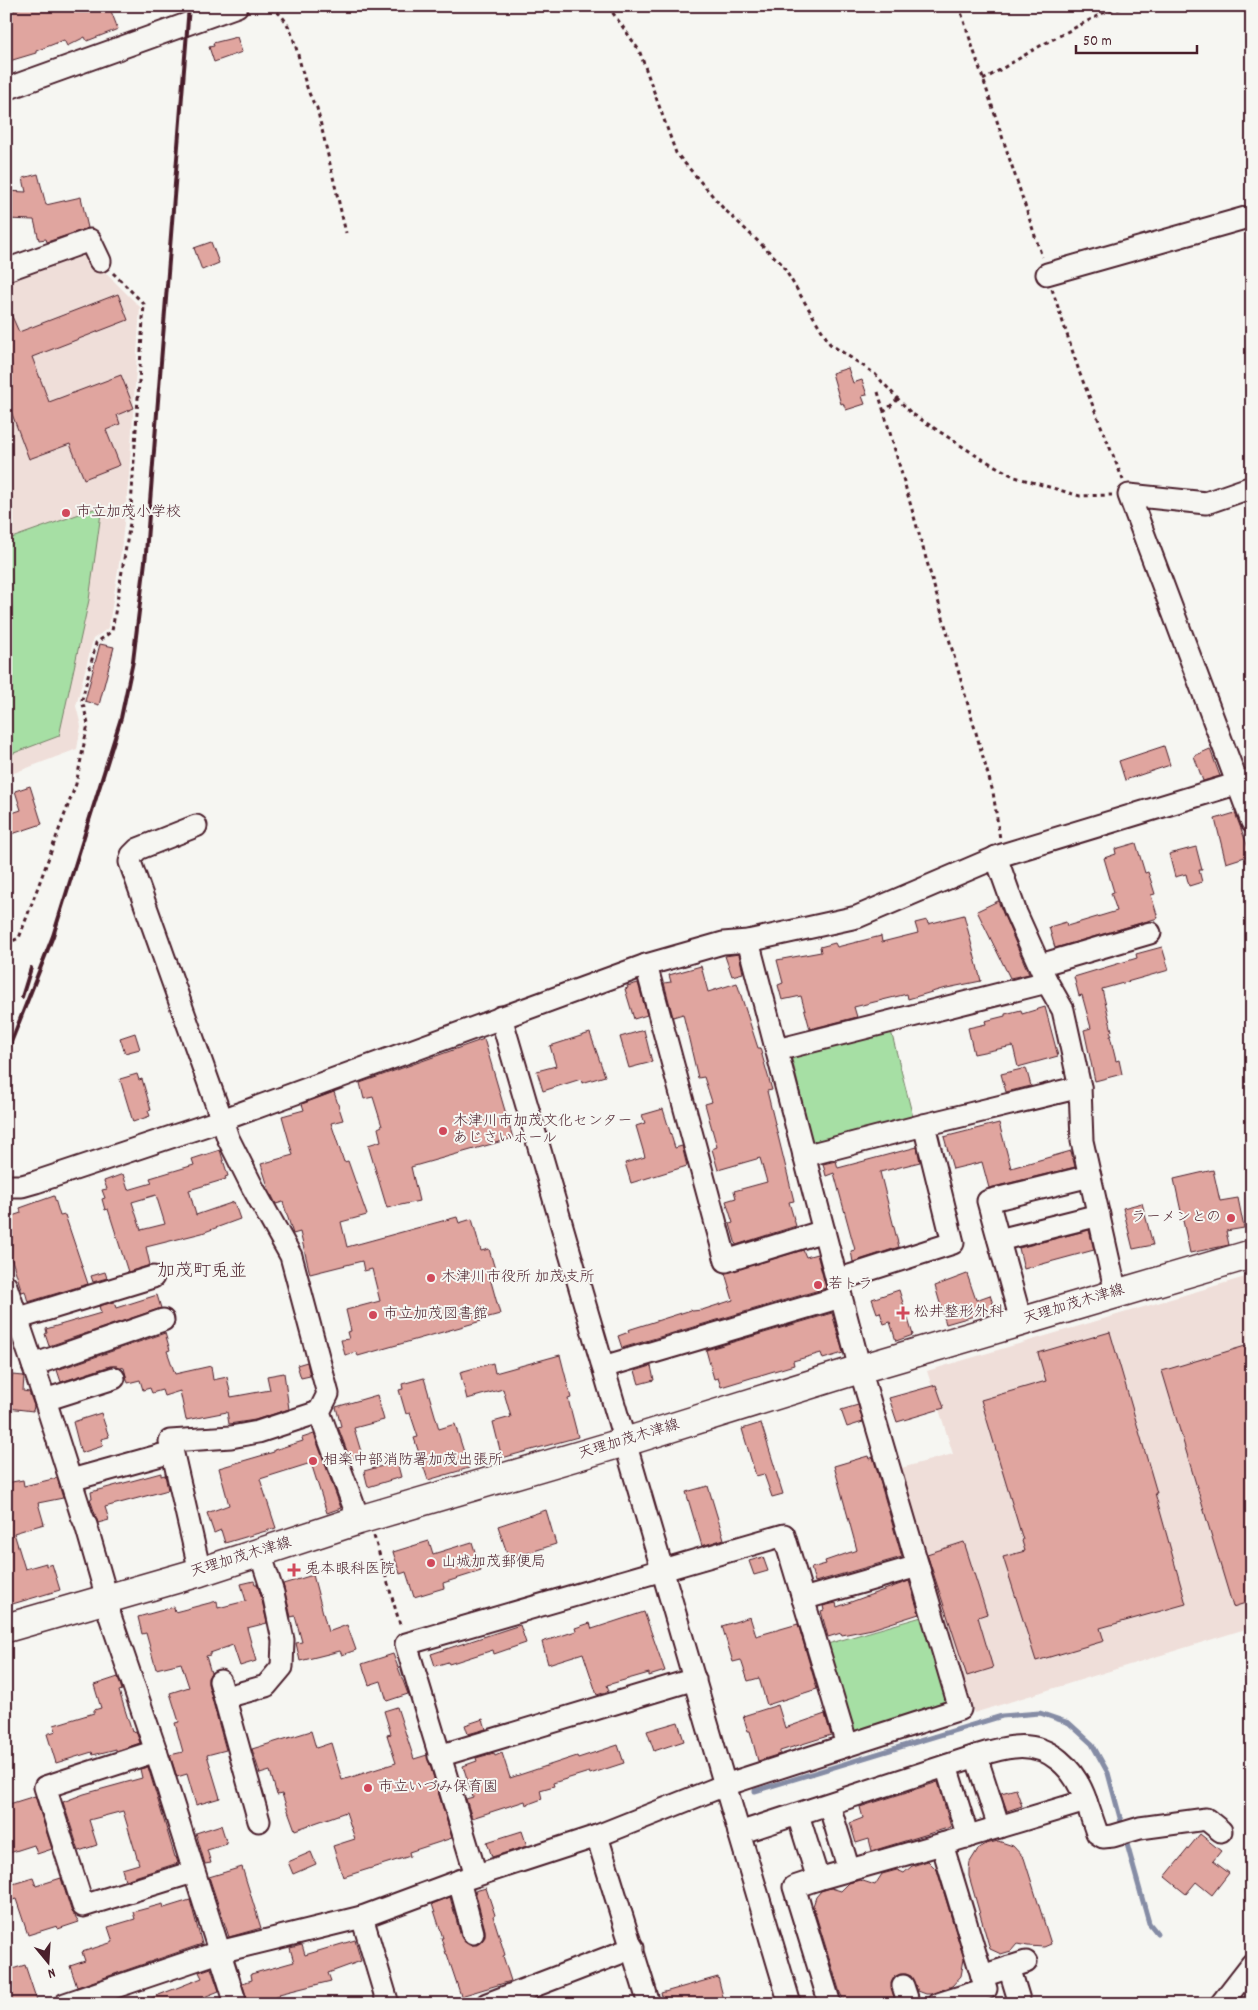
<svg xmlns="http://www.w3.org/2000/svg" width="1258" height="2010" viewBox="0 0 1258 2010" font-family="Dekko,'Klee One',sans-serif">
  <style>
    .built { fill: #efded9 }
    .green { fill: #a6dfa4; stroke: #787f68 }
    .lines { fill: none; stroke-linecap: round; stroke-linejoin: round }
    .stream { stroke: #858ca5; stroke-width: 5 }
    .building { fill: #e0a59f; stroke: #4a1f2b; fill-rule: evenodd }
    .minor-casing { stroke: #4a1f2b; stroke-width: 25 }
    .major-casing { stroke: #4a1f2b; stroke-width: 31 }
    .path { stroke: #4a1f2b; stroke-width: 3; stroke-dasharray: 4 4; stroke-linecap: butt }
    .minor { stroke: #f6f6f2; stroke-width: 21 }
    .major { stroke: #f6f6f2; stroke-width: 28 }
    .rail { stroke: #4a1f2b; stroke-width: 4 }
    .poi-dot { fill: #d1495b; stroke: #f6f6f2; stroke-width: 2 }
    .labels { text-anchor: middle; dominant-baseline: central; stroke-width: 4; stroke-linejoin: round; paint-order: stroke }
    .poi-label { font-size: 15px; fill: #4a1f2b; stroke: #f6f6f2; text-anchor: start }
    .street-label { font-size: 15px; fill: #4a1f2b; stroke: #f6f6f2 }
    .quarter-label { font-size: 18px; fill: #4a1f2b; stroke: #f6f6f2 }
  </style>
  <rect width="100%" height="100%" fill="#f6f6f2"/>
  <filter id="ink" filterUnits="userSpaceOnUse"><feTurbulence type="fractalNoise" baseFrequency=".02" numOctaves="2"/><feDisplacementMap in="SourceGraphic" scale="10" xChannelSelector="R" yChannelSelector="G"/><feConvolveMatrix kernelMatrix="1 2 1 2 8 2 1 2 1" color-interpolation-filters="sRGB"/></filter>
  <g filter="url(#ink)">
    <g class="built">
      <path d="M79,248l14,6 6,12 41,41 -11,169 -8,75 -12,74 -2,4 -14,10 -17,67 5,20 -4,23 -71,27v-498z"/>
      <path d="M1252,1275v352l-278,86 -73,-245 52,-14 -26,-83z"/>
    </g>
    <g class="green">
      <path d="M102,506l-13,94 -30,136 -53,20v-216z"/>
      <path d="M890,1027l24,94 -101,25 -23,-95z"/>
      <path d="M925,1616l24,87 -96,33 -29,-91z"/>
    </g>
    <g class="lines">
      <g class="stream">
        <path d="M755,1791l247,-75 38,-3 29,10 23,21 16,29 15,56"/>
        <path d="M1125,1837l24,86 8,10"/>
      </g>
    </g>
    <g class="building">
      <path d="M26,6h83l9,23 -31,12 -2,-4 -18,9 -3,-6 -28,11v2l-30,9v-49z"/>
      <path d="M237,37l5,15 -28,10 -5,-15 5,-1 -1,-3z"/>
      <path d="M38,174l8,31 35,-8 7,31 -41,14 -1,-3 -7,1 -5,-20 -28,-1v-28l20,1 -3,-14z"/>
      <path d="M211,242l8,21 -17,7 -8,-22z"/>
      <path d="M118,294l10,26 -96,37 17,45 72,-27 13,33 -17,7 3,9 -14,6 14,35 -36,14 -14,-35 -41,15 -23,-61v-95l13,29z"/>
      <path d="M848,368l5,15 9,-3 5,15 -5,1 3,8 -19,6 -3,-7 -2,1 -9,-31z"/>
      <path d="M100,644l14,3 -15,58 -14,-4z"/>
      <path d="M1164,746l6,19 -45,15 -6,-19z"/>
      <path d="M1210,749l10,27 -17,5 -9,-25z"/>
      <path d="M30,786l12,38 -36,12v-21l15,-5 -6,-19z"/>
      <path d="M1235,813l16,42 -25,8 -11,-44z"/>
      <path d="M1136,843l9,30 3,-1 3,9 4,13 -4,1 7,23 -103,30 -6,-21 17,-5 1,4 50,-15 -6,-18 3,-1 -10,-34 12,-4 -1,-5z"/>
      <path d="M1196,847l6,23h-3l3,12 -13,4 -3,-12 -11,3 -6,-23z"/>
      <path d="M998,901l7,17 24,56 -19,4 -33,-67z"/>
      <path d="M964,915l17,66 -39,8 -34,10 -1,-5 -53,13 3,10 -47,12 -9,-33 -19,4 -4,-15 5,-2 -6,-23 44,-8 -1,-5 15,-4 2,4 44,-11 1,6 36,-9 -3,-10 12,-3 1,4z"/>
      <path d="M1162,947l7,23 -67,19 10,42 -2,1 2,4h-2l6,25 3,-1 3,14 -27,7 -11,-51 7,-2 -9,-33 -3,1 -5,-19 63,-19 -1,-4z"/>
      <path d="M739,954l4,19 -11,3 -7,-20z"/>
      <path d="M701,966l7,26 29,-9 21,65h2l12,42 -5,1 27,110 -5,1 7,24 -60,19 -6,-21 3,-1 -7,-22 10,-3 -2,-7 33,-9 -7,-24 -42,12 -6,-21 5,-2 -12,-43 7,-2 -8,-25 -6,1 -15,-64 -10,3 -9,-34 7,-1 -2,-7z"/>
      <path d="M638,983l9,32 -13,4 -9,-30 3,-1 -1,-2z"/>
      <path d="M1045,1007l13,49 -40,11 -5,-21 -39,8 -6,-26 18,-4 -1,-3 20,-5v-2l16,-4 1,4z"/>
      <path d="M644,1030l8,32 -23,6 -9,-31z"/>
      <path d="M135,1033l5,16 -15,4 -5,-15z"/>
      <path d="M590,1033l15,43 -23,7 -1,-4 -38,12 -6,-20 19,-5 -6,-20z"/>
      <path d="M484,1039l29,99 -102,29 8,34 -32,7 -19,-63 13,-4 -3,-13 4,-2 -9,-29 -9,2 -4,-16z"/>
      <path d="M1026,1068l5,18 -25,6 -5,-18z"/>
      <path d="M137,1074l2,6 3,-1 9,31 -3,1 2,5 -17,6 -13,-43z"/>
      <path d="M334,1092l9,28 -12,3 13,39 4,-1 19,54 -26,7 6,25 110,-30 2,6 13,-4 9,32 8,-2 8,27 -7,2 10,36 -15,4v2l-127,36 -2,-4 -11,3 -4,-15 8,-1 -2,-7 4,-1 -5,-21 34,-9 -8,-32 -8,2 -2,-10 -52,13 -10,-42 -7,2 -10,-32 -7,2 -7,-14 -8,-26 32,-9 -11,-39 22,-6 -2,-6z"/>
      <path d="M663,1109l12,39 7,-2 5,20 -56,17 -6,-20 20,-6 -9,-31 9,-3 -3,-8z"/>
      <path d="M999,1123l12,45 60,-17 4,16 -86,21 -7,-26 -29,7 -9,-32z"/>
      <path d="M917,1147l3,15 -40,10 19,75 -46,15 -2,-11 4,-1 -21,-77 -8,3 -3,-12 13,-3 2,7z"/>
      <path d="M220,1150l8,26 -3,1 1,2 -37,11 7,25 38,-13 6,17 -38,14 -56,14 4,18 -22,7 -20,-63 -3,1 -3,-11 3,-1 -3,-8 5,-1 -3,-8 19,-7 5,16 24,-7 -2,-5 44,-13 -2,-6zM156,1195l9,29 -24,6 -9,-28z"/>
      <path d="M1213,1170l7,31 18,-3 6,30 -18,3 3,14 -39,8 -16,-74z"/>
      <path d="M54,1196l6,20 5,-1 23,69 -60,18 -3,-11 -3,1 -11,-35 -5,1v-17l5,-1 -5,-14v-8l15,-5 -1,-5z"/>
      <path d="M1142,1203l11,42 -20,4 -10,-41z"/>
      <path d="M1089,1230l5,20 -70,19 -5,-21z"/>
      <path d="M803,1250l3,7 11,-3 9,34 -204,60 -4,-12 11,-4 -1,-2 63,-20 1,1 10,-1 31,-10 -8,-27z"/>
      <path d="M105,1272l2,6 -14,4 -2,-6z"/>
      <path d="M967,1274l9,26 14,-5 5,15 -49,14 -11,-38z"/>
      <path d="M899,1290l14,45 -17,6 -6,-19 -6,2 -4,-12 -3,1 -5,-14z"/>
      <path d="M157,1295l4,13 -112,38 -4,-12 2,-1 -1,-4 55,-16 -2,-7 15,-4 2,6z"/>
      <path d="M832,1313l11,40 -20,6 -2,-6 -28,8 1,4 -73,22 -3,-9 -4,1 -8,-29z"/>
      <path d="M1110,1332l47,161h-2l31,111 -86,24 4,13 -68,20 -33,-104 22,-6 -3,-10 1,-1 -42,-140 65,-19 -8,-28z"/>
      <path d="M165,1333l5,17 -3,1 8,23 36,-8 2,14 14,-3 4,20 39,-7 -3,-14 17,-3 5,36 -34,11 -26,4 -2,-12 -41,8 -6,-29 -16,5 -2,-6 -10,3 -2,-5 -7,2 -3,-10 -12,3 -4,-15 -7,-2h-7l-49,16 -4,-12z"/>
      <path d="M1252,1344v257l-19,6 -71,-236z"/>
      <path d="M560,1355l11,43 -3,1 10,38 -76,21 -9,-36 18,-5 -8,-28 -36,10 -7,-27 33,-9 2,10z"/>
      <path d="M307,1362l3,14 -9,2 -4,-13z"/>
      <path d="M651,1366l3,14 -15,4 -4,-13z"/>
      <path d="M12,1375l12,1 -1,15 6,1 5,14 -1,5 -25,-3z"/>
      <path d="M424,1378l15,51 16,-5 14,44 -41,12 -14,-42 4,-1 -8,-24 -4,1 -7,-24 4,-1 -1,-5z"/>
      <path d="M936,1385l8,23 -47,14 -8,-24z"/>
      <path d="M377,1395l7,25 -30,8 8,27 -12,4 -12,-32 3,-1 -5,-19z"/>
      <path d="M858,1405l5,17 -16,5 -6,-17z"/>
      <path d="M101,1413l8,24 -8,2 2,7 -22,7 -8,-31z"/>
      <path d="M761,1423l22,71 -11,3 -8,-23 -8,2 -14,-47z"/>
      <path d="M314,1434l27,74 -14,5 -16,-50 -51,16 16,49 -51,15 -4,-13 -7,3 -7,-20 22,-8 -10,-37 55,-16v-2l29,-9 -1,-3z"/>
      <path d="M868,1456l1,3 4,-2 29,100 -87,25 -4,-14 15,-4 -1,-3 32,-11 -23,-84z"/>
      <path d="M397,1462l4,15 -33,10 -4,-16z"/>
      <path d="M161,1473v3l4,-1 3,15 -63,17 4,13 -11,3 -8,-24h2l-1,-7z"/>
      <path d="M57,1478l6,20 -25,5 6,21 -30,9 11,36 21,-6v3l6,-2 8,26 -51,15 -3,-8v-114l17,-3 1,6z"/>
      <path d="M708,1486l16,53 -22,7 -16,-54z"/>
      <path d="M546,1510l10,34 -47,15 -11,-33z"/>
      <path d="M429,1541l4,13 39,-12 9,29 -38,12 1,5 -30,9 -8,-25 -6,2 -7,-22z"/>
      <path d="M964,1542l23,72 -9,3 15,51 -26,8 -40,-122z"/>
      <path d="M763,1557l5,14 -14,4 -5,-14z"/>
      <path d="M313,1575l15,57 19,-7 9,25 -14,5 -2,-4 -40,10 -4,-18 6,-1 -7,-26 -4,1 -8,-33z"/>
      <path d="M254,1581l1,3h2l4,12 6,27 -20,5 9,33 -16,5 -7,-21 -23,8v2l-4,1 5,17 -3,5v6l18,66 -19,5 13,43 -24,7 -9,-31 -10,3 -7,-22 13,-3 -8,-29 4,-1 -9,-29 19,-6 -8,-24 -25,6 -10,-36 -4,1 -4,-17 36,-10 1,5 42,-11 1,7 28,-7 -5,-17z"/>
      <path d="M909,1581l10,33 -47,15 -30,6 -1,-2 -13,4 -7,-26 3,-1 -1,-4 13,-3 1,4z"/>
      <path d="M644,1612l21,59 -16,5v-3l-42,12 2,6 -12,4 -14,-42 -35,11 -6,-22 34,-11 -1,-3 15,-5 2,6z"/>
      <path d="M750,1617l6,19 42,-12 19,65 -50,16 -8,-27 -11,3 -7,-21 -8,2 -11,-36z"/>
      <path d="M520,1625l6,18 -32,11 -1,-4 -44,14 -1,-2 -13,4 -4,-12z"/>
      <path d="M393,1654l15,40 -21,7 -6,-20 -12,4 -7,-21z"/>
      <path d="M118,1677l4,13 -3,1 13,41 4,-1 4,12 -24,8v-2l-23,6 -1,-3 -36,11 -9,-29 9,-3 -2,-6 40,-12v-3l7,-2 -7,-23z"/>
      <path d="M778,1705l7,23 40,-14 6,21 -51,16v3l-22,7 -8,-30h-2l-5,-15z"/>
      <path d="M397,1707l17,52 13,-4 25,83 -43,14 1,4 -67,21 -10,-31 22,-7 -9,-27 -51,18 -13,-36 -5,1 -7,-24 -10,3 -8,-25 59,-18 5,17 15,-5 11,37 54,-17 -9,-28 4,-1 -7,-23z"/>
      <path d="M483,1719l3,10 -18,5 -3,-9z"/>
      <path d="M678,1722l6,19 -30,10 -7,-20z"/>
      <path d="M618,1745l6,18 -34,11 -1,-2 -36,11 1,3 -14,4 2,9 -16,6 -1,-4 -53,17 -6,-19 7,-2 -10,-31 14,-5 -1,-3 18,-5 1,3 7,-3 8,25 67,-22 1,2z"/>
      <path d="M148,1767l27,90h1l2,6 -53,17 -3,-11 17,-5 -16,-53 -34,9 8,25 -18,6 -16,-49 21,-8 58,-16 -2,-9z"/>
      <path d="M938,1782l13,45 -79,24 -3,-12 -13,4 -6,-20 13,-5 -3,-11z"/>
      <path d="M1016,1789l6,17 -15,5 -6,-18z"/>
      <path d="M35,1796l17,53 -15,5 -3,-9 -28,9v-49z"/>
      <path d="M221,1825l6,19 -20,6 4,13 -6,1 -9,-31z"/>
      <path d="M522,1831l5,15 -35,11 -5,-15z"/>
      <path d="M1200,1834l21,17 -8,10 16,12 -17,22 -16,-13 -10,12 -21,-17z"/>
      <path d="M998,1841l15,5 11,12 27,86 -7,3 -16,-1 -11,-2 -6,7 -10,3 -11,-5 -21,-73v-7l1,-7 8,-13 8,-5z"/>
      <path d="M311,1852l5,12 -23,10 -5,-12z"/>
      <path d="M928,1861l9,9 27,89 -3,17 -9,10 -20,8h-6l-8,-3 -7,-15 -5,-2h-6l-6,3 -3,6 3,15 -4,6h-44l-6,-11 -27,-87 3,-9 5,-6 10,-3 10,3 8,-8 11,-3 15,5 7,-11 15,-4 7,3 8,-7z"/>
      <path d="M242,1867l19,61 -32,9 -20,-60z"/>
      <path d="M33,1878l3,8 25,-8 10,32 8,12 -21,7 -1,-3 -29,9 -12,-36 -10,3v-16z"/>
      <path d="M486,1888l9,27 -2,1 12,39 -2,1 8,25 -50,15 -14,-42h-1l-5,-16h2l-11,-34 18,-7 11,40 4,5 4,3h8l5,-4 3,-4v-7l-10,-39z"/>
      <path d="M190,1900l12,44 -125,43 -7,-21 15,-5 -3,-9 31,-10 -5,-15 27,-8 -2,-7 30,-8 1,4z"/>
      <path d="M355,1940l6,21 -33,12 3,8 -52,13 1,2 -21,7 -1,-4 -10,3 -6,-19 10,-3 -1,-6 43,-12 -4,-14 12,-3 3,10z"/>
      <path d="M25,1965l13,39h-32v-33z"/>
      <path d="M211,1968l8,23 -15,6 2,7h-65v-2l61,-24 -3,-6z"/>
      <path d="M718,1977l7,27h-61l-3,-11z"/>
    </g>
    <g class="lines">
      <g class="minor-casing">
        <g id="minor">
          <path d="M6,89l231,-83"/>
          <path d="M6,270l84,-30 10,21"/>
          <path d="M1047,274l205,-58"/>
          <path d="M1252,487l-46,16 -77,-8 123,327"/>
          <path d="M196,826l-58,23 -6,6 -2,7 92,258 424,-155 77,-22 25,-2 109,-24 145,-62 250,-76"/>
          <path d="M996,857l20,56 31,69 16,28 17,77 2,54 34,152"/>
          <path d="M646,965l80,296 98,-30"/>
          <path d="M1040,965l110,-32"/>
          <path d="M501,1017l224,768 65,219"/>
          <path d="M777,1050l270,-68"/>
          <path d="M804,1156l120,-31 156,-38"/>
          <path d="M6,1186h16l14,-4 186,-62 6,18 25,50 38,68 37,138 -9,18 40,108"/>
          <path d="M999,1240l100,-25"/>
          <path d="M837,1280l116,-37 -29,-118"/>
          <path d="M6,1286l39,114 37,116 4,9 21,73 3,18 46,135 80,253"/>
          <path d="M16,1319l137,-42"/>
          <path d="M1021,1321l-33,-120 102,-25"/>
          <path d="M33,1365l130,-45"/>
          <path d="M603,1367l238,-70"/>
          <path d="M45,1400l69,-22"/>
          <path d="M71,1480l101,-28"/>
          <path d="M200,1572l-30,-131 61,-4 27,-5 61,-20"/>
          <path d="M803,1599l115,-33"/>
          <path d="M220,1681l39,140"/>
          <path d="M226,1697l40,-11 16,-19 1,-27 -10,-47 -13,-40"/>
          <path d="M156,1751l-111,36 38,119 110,-34"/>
          <path d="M439,1756l256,-77"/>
          <path d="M976,1756l23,71"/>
          <path d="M946,1766l22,71"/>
          <path d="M1086,1801l11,32 6,4 10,-1 27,-8 66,-9 15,12"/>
          <path d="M829,1805l20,65"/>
          <path d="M739,1833l237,-77c13,-4 25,-8 38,-9 36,-4 61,22 72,54l-144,43 -124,35 -20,-64"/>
          <path d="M597,1836l52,168"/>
          <path d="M476,1875l-70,-231 378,-109 63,210"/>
          <path d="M818,1879l-24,8 36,117"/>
          <path d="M459,1881l14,52"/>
          <path d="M362,1917l26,87"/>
          <path d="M1009,1967l10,33"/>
          <path d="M982,1976l44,-14"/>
          <path d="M903,1986l6,18"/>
          <path d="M65,2004l154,-52 143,-35 97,-36 138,-45 128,-51 235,-76 -100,-340 -112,-428"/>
          <path d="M487,2004l146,-56"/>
          <path d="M938,2004l48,-15 -44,-145"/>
          <path d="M1221,2004l31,-40"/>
        </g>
      </g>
      <g class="major-casing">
        <path id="major" d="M6,1628l194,-56 159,-52 266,-78 235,-73 392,-115"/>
      </g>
      <g class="path">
        <path d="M254,6c8,1 16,1 23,6 22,15 22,72 40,96l29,125"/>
        <path d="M608,6l31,44 37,103 47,55 58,55 49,81 44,29 37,40 66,43 38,21 65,19 32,-1"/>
        <path d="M959,6l83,251"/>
        <path d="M983,80l57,-34 63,-33 26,-7"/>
        <path d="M1052,289l28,85 43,106"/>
        <path d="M878,392l6,20"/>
        <path d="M898,399l-14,13 109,380 7,47"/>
        <path d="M6,944l13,-6 57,-154 12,-60 -6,-24 14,-57 16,-12 18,-108 14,-219 -32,-32"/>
        <path d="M374,1536l27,92"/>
      </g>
      <use href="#minor" class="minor"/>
      <use href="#major" class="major"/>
      <g class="rail">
        <path d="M22,997l9,-29"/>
        <path d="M6,1055l47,-119 68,-218 12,-57 13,-108 43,-547"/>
      </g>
    </g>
  </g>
  <g class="poi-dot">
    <circle cx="66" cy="513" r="5"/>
    <circle cx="443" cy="1131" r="5"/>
    <circle cx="1231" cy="1218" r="5"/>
    <circle cx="431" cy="1278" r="5"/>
    <circle cx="818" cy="1285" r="5"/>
    <path d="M900.5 1305.5h5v5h5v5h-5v5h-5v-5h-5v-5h5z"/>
    <circle cx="373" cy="1315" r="5"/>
    <circle cx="313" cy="1461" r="5"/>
    <circle cx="431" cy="1563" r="5"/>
    <path d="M291.5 1562.5h5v5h5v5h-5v5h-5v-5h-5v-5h5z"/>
    <circle cx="368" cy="1788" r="5"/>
  </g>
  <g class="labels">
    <g class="poi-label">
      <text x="76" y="513">市立加茂小学校</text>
      <text x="453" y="1122">木津川市加茂文化センター<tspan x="453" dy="17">あじさいホール</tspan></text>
      <text x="1221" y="1218" text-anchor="end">ラーメンとの</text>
      <text x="441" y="1278">木津川市役所 加茂支所</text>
      <text x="828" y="1285">若トラ</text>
      <text x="914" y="1313">松井整形外科</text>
      <text x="383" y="1315">市立加茂図書館</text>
      <text x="323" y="1461">相楽中部消防署加茂出張所</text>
      <text x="441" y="1563">山城加茂郵便局</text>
      <text x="305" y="1570">兎本眼科医院</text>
      <text x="378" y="1788">市立いづみ保育園</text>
    </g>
    <g class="street-label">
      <text transform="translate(1074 1305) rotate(-17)">天理加茂木津線</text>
      <text transform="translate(629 1440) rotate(-17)">天理加茂木津線</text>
      <text transform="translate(241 1558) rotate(-17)">天理加茂木津線</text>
    </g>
    <g class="quarter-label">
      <text x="202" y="1272">加茂町兎並</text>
    </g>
  </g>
  <rect width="1258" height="2010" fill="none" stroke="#f6f6f2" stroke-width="25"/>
  <rect x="12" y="12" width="1233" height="1985" fill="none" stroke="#4a1f2b" stroke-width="2" filter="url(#ink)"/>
  <g transform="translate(48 1962) rotate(162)" stroke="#f6f6f2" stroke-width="4" paint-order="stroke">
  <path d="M0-4L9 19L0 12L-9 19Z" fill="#4a1f2b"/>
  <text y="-8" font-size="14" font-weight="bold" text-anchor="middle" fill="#4a1f2b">N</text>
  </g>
  <path d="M1076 45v8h121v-8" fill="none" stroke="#4a1f2b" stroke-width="2.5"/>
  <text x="1083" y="45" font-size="15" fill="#4a1f2b" stroke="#f6f6f2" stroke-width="4" paint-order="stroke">50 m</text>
</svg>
